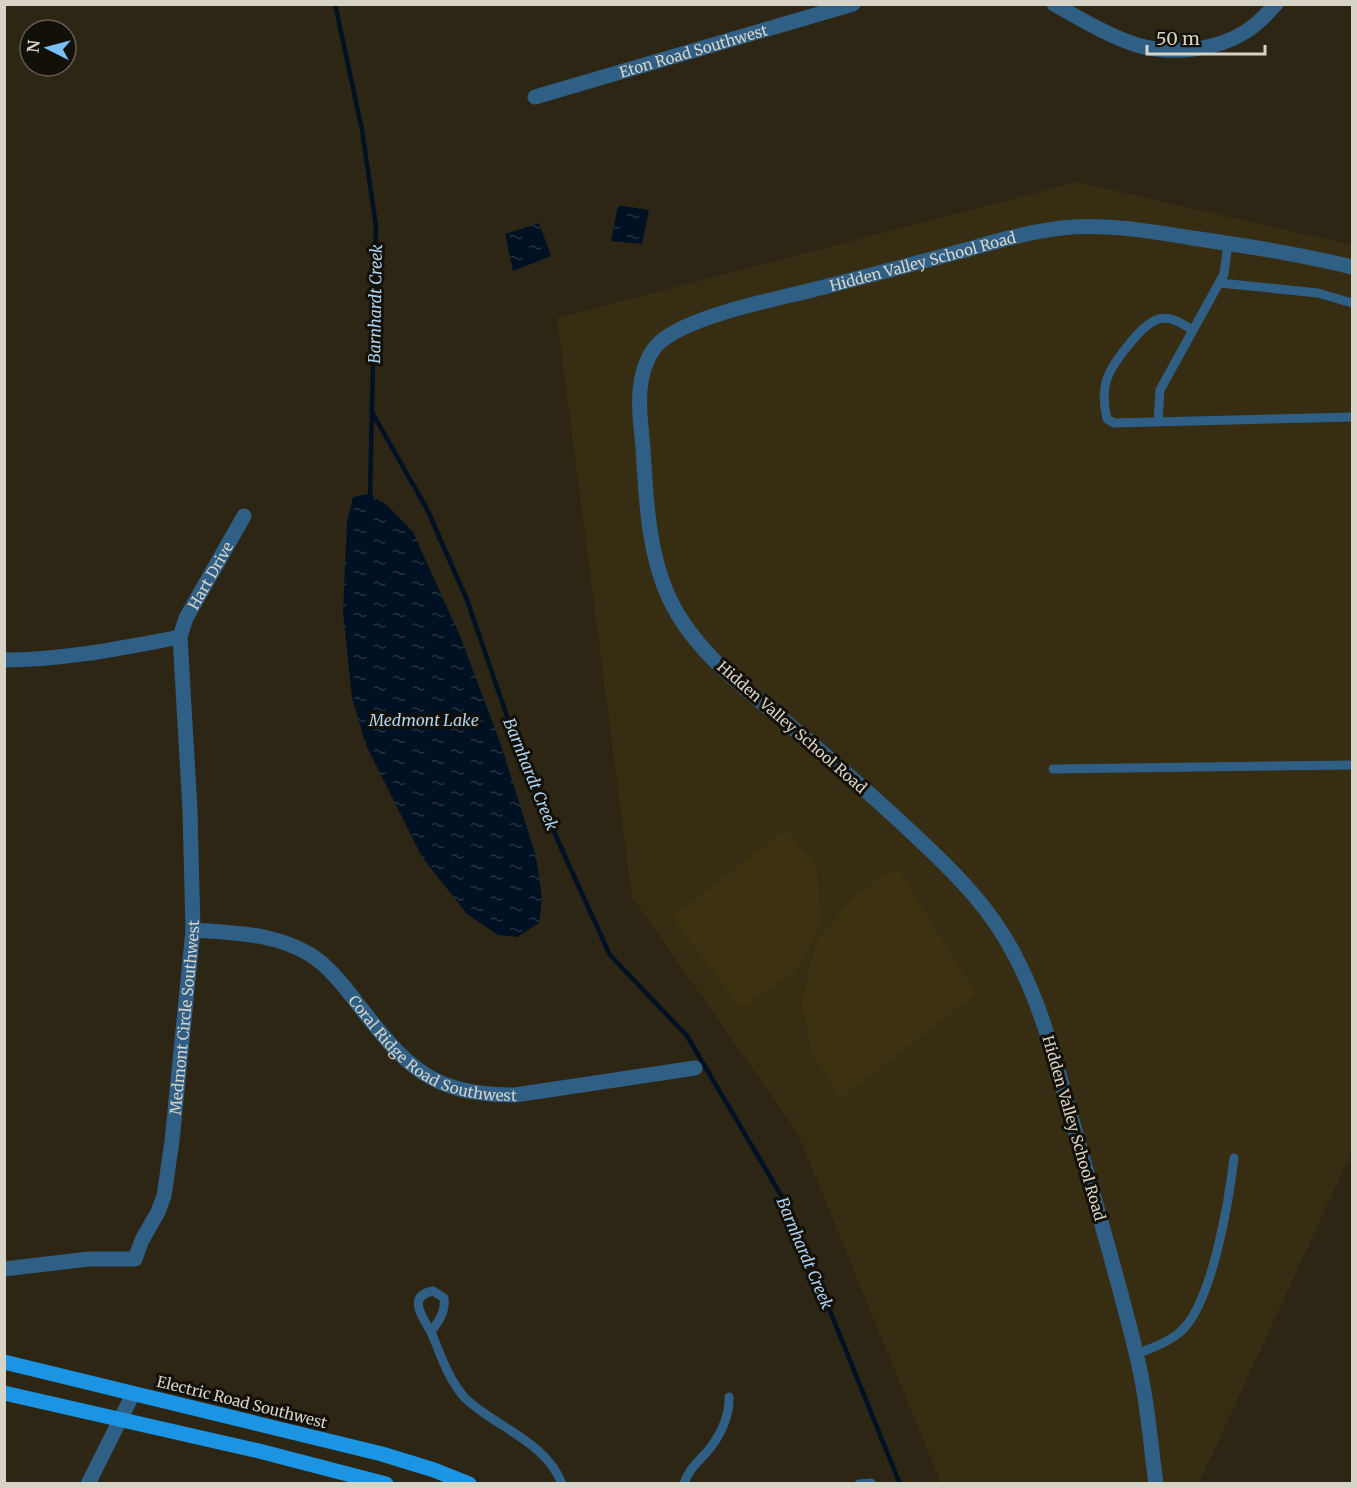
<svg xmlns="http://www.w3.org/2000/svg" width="1357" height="1488" viewBox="0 0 1357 1488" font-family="Merriweather,serif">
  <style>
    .built { fill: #362d13 }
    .grass { fill: #3c3110 }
    .water { fill: url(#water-ripples) }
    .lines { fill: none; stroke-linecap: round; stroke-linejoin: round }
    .stream { stroke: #001123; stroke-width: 4.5 }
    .lane { stroke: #2f5f85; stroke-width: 9 }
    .street { stroke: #2f5f85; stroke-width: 15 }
    .primary { stroke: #1b95e3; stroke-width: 15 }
    .labels { text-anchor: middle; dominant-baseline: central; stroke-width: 6; stroke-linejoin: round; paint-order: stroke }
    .street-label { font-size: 15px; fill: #d7d3c7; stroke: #131008 }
    .water-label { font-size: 16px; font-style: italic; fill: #aed3f3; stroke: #131008 }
  </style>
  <defs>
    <pattern id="water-ripples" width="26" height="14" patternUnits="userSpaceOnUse" patternTransform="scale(1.5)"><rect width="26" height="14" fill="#001123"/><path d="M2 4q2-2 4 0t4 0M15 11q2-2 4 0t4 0" fill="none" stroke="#243341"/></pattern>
  </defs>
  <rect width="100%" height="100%" fill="#2d2614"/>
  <path class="built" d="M1077,182l275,63v906l-153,332h-258l-144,-351 -165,-235 -75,-579z"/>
  <g class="grass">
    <path d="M786,829l31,38 4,57 -27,49 -53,35 -69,-91z"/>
    <path d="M897,867l79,127 -135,104 -28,-44 -11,-50 13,-61 40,-48z"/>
  </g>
  <g class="water">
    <path d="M618,205l31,5 -7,34 -31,-3z"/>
    <path d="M539,223l12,33 -38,15 -8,-37z"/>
    <path d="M369,494l18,11 26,27 47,104 40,106 36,114 6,43 -3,24 -22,14 -19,-2 -31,-21 -45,-57 -56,-112 -14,-47 -9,-86 4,-90 6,-25z"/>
  </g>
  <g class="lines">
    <g class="stream">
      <path d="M335,4l27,126 14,96 -6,272"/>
      <path d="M373,414l54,95 40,91 42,122 49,119 52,114 77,81 101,171 112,277"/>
    </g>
    <g class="lane">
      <path d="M1220,283l98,10 34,10"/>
      <path d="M1193,330c-11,-6 -21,-14 -34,-11 -17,4 -49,47 -53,63 -3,12 -2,25 1,37l7,4 238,-6"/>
      <path d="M1158,422l2,-32 64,-116 4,-31"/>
      <path d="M1053,769l299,-4"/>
      <path d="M433,1291l11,7c2,13 -5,23 -13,34 -8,-14 -25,-36 2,-41z"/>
      <path d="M431,1332c10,23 17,47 34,66 30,29 81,43 97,86"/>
      <path d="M1137,1354c15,-6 32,-12 44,-23 31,-27 48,-131 53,-173"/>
      <path d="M684,1484c4,-14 13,-21 22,-31 13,-15 24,-36 23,-56"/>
      <path d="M859,1484l12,-1"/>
    </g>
    <g class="street">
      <path d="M1054,4c27,15 54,32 83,41 34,10 78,6 108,-13 12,-7 22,-18 31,-28"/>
      <path id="s1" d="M535,97l318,-93"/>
      <path d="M4,660c60,0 117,-12 176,-23"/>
      <path id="s2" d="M193,930c40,3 81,3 116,24 19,11 35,32 48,49 49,63 73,92 158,92l180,-27"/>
      <path id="s3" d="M4,1269l85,-10h46l7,-19 16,-28 6,-16 8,-55 21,-211 -3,-120 -10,-173 6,-19 58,-102"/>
      <path d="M88,1484l45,-90"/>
      <path id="s4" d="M1156,1484c-6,-44 -9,-88 -20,-131 -18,-76 -41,-151 -62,-226 -17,-58 -31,-120 -60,-173 -22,-43 -55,-77 -90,-110 -44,-42 -90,-82 -137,-121 -44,-36 -93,-72 -118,-125 -21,-46 -23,-100 -26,-150 -2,-23 -6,-48 -1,-71 2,-12 9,-27 18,-35 28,-25 107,-41 144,-50 53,-13 105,-27 158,-41 32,-9 65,-19 99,-23 44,-5 88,3 131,10 54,8 107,16 160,29"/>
    </g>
    <g class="primary">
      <path d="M4,1362l378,92 52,16 35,14"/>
      <path d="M4,1393l255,58 127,33"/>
    </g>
  </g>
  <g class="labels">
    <g class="street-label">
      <text stroke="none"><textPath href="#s1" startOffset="165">Eton Road Southwest</textPath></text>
      <text stroke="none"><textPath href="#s4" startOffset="1590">Hidden Valley School Road</textPath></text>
      <text stroke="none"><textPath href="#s3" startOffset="831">Hart Drive</textPath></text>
      <text transform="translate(792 727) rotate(41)">Hidden Valley School Road</text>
      <text stroke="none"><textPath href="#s3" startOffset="381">Medmont Circle Southwest</textPath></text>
      <text stroke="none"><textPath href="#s2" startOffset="282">Coral Ridge Road Southwest</textPath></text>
      <text transform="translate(1074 1128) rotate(74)">Hidden Valley School Road</text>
      <text transform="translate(242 1402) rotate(14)">Electric Road Southwest</text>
    </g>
    <g class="water-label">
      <text transform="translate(375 304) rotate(-89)">Barnhardt Creek</text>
      <text x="424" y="720">Medmont Lake</text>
      <text transform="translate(531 774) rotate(68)">Barnhardt Creek</text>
      <text transform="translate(805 1253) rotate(67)">Barnhardt Creek</text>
    </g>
  </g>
  <rect width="1357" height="1488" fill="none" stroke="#d7d3c7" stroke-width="12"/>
  <g transform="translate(48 48) rotate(276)"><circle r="28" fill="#131008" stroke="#615e54" stroke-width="1.5"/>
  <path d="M0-4.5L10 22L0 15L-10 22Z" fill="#79bff8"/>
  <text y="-9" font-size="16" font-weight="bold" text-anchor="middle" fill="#d7d3c7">N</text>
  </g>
  <path d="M1147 45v9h118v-9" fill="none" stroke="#d7d3c7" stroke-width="3"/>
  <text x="1156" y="45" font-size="18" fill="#d7d3c7" stroke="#131008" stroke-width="4.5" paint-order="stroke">50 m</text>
</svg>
